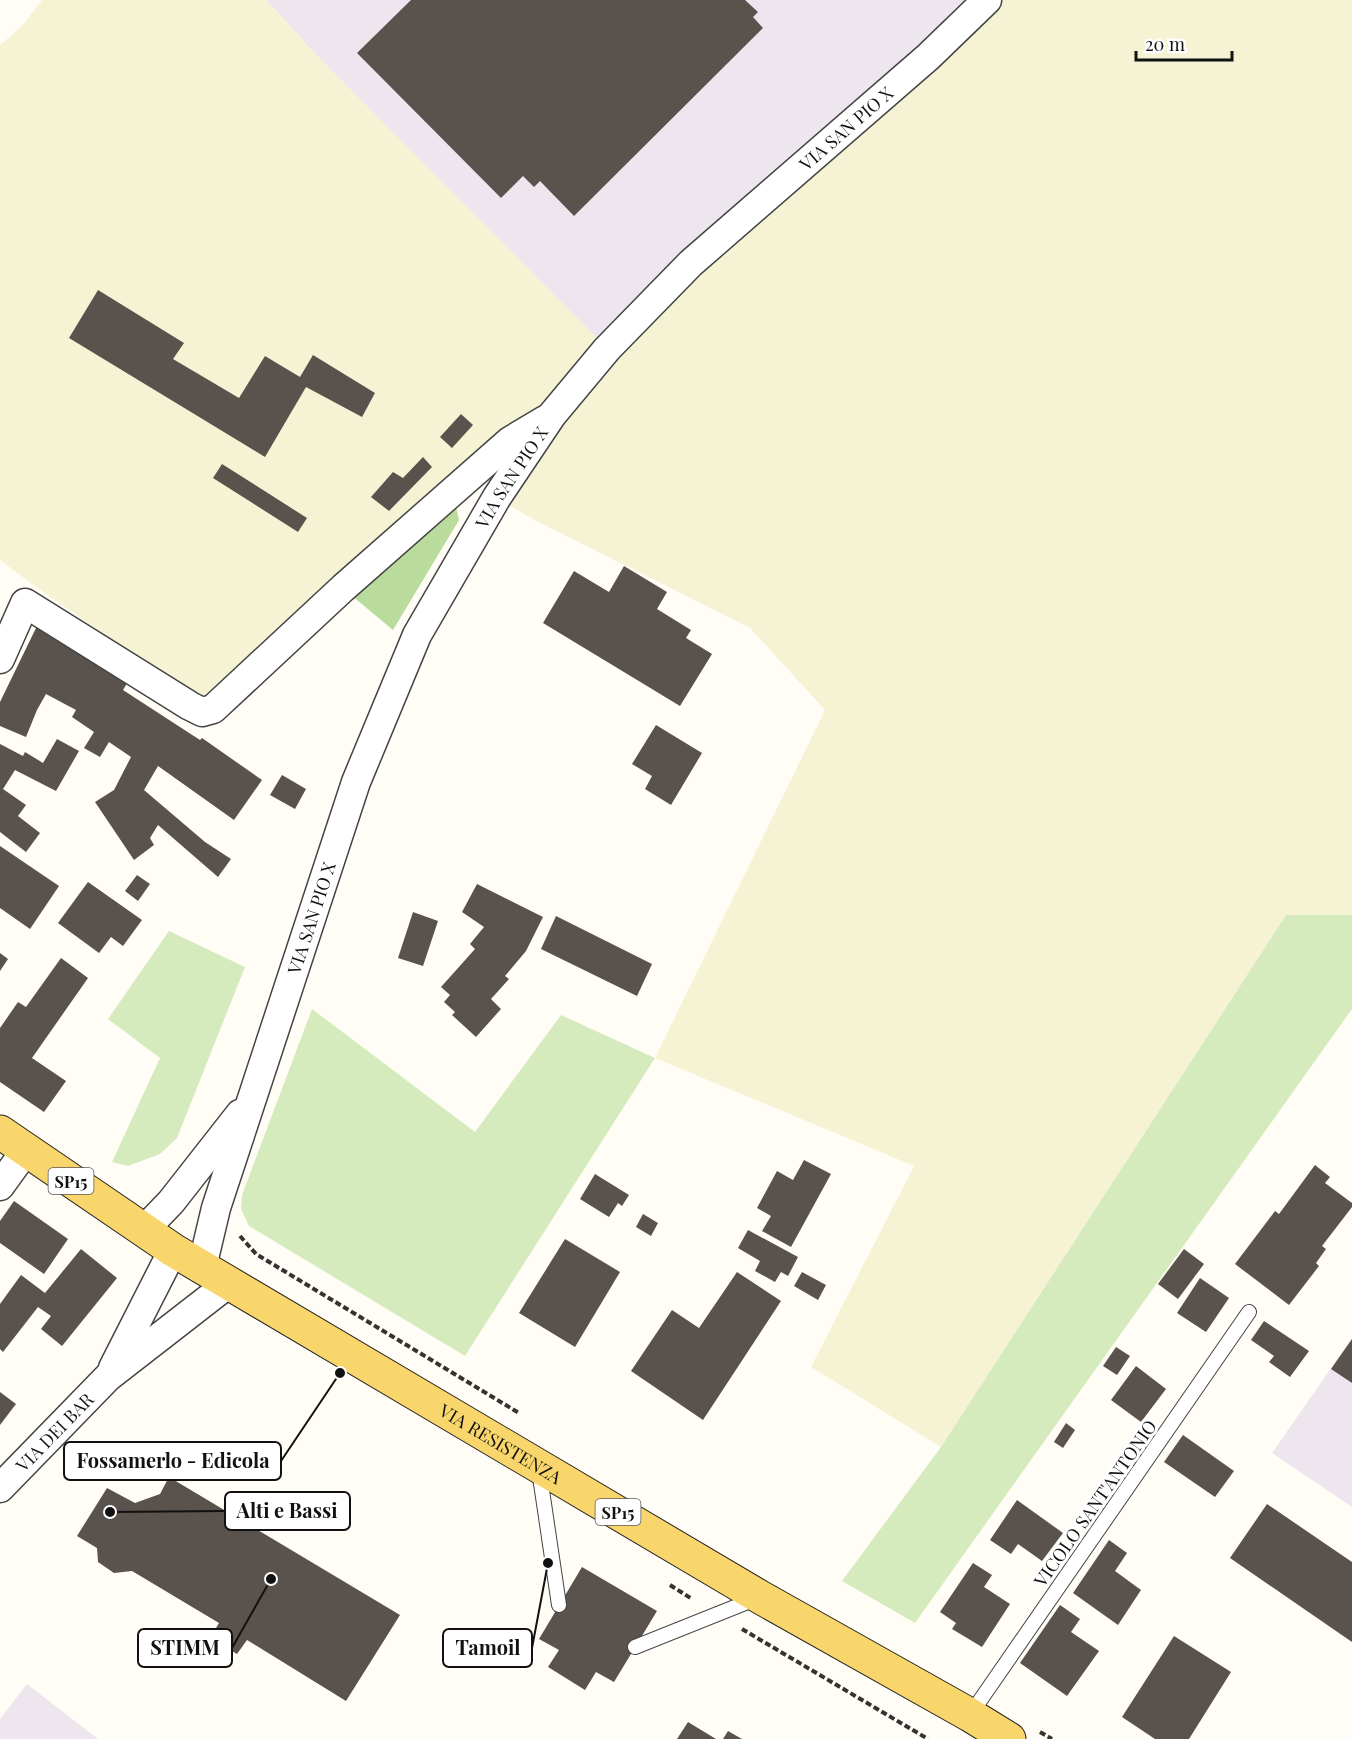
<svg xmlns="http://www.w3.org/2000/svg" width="1352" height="1739" viewBox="0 0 1352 1739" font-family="'Playfair Display',serif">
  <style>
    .industrial { fill: #eee6ef }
    .farmland { fill: #f6f3d4 }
    .green { fill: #d5ebbd }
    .forest { fill: #b9dc9c }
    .building { fill: #5a524d }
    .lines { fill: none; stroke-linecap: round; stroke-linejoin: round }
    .service-casing { stroke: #444; stroke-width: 16 }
    .minor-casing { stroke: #444; stroke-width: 31 }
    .primary-casing { stroke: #222; stroke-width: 35 }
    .path { stroke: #333; stroke-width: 4; stroke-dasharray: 6 3; stroke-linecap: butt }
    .service { stroke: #fff; stroke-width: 14 }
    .minor { stroke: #fff; stroke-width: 28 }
    .primary { stroke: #f9d66b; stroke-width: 33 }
    .labels { text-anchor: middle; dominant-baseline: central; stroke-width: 6; stroke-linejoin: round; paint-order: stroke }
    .shield { fill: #fff; stroke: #585858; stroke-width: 1.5 }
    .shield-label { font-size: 16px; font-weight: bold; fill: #111 }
    .street-label { font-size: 18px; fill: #111; stroke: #fff }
    .leader { fill: none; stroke: #111; stroke-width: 2 }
    .callout-dot { fill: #111; stroke: #fff; stroke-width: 2 }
    .callout { fill: #fff; stroke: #111; stroke-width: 2 }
    .callout-label { font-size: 20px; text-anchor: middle; font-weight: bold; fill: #111 }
  </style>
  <rect width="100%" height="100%" fill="#fffdf5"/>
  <g class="industrial">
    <path d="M266,0h721l-380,349 -290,-293z"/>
    <path d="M1352,1338v169l-80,-54z"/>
    <path d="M27,1684l71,55h-98v-20z"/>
  </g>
  <path class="farmland" d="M42,0h224l51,56 290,292 380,-348h365v915h-66l-345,532 -130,-80 103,-201 -259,-108 170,-348 -75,-82 -223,-112 -30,-19 54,-80 -340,280 -14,2 -161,-112 -36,-27v-515l22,-19z"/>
  <g class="green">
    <path d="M1286,915h66v94l-437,614 -73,-42 99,-134z"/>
    <path d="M169,931l76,36 -68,171 -17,16 -32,12 -16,-4 48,-104 -52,-39z"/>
    <path d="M312,1009l163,123 86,-117 94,43 -190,298 -216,-130 -8,-17 1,-14z"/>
  </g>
  <path class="forest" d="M455,502l4,18 -66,110 -42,-35z"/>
  <g class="building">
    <path d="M411,0h334l13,12 -5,5 10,11 -189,188 -34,-35 -6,6 -11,-11 -22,22 -144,-145z"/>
    <path d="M98,290l86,53 -11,16 66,39 26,-42 35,21 13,-22 62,38 -13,24 -56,-30 -41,70 -196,-119z"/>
    <path d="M461,414l12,11 -21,23 -12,-11z"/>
    <path d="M423,457l9,10 -43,44 -18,-14 22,-25 10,6z"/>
    <path d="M222,464l85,54 -9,14 -85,-54z"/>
    <path d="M624,566l43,26 -10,17 34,21 -5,8 26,16 -32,52 -137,-83 31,-52 35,21z"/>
    <path d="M37,626l92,54 -6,10 77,50 2,-2 60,42 -28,40 -76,-54 -14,24 61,52 26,17 -13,18 -60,-52 -8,13 4,7 -20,15 -39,-58 19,-12 17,-33 -22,-15 -9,15 -16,-9 10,-16 -22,-15 4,-7 -30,-16 -9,16 -11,27 -26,-11v-24z"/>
    <path d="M656,725l46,28 -31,52 -26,-16 7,-13 -20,-12z"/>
    <path d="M57,739l22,12 -23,40 -41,-21 -12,19 23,16 -8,11 22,17 -14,19 -26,-20v-88l23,12 2,-4 18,11z"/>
    <path d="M282,775l24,14 -11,20 -25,-14z"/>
    <path d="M0,846l59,40 -29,43 -30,-21z"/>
    <path d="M137,875l13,9 -12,17 -13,-10z"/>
    <path d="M88,882l54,38 -19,26 -12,-9 -12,16 -41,-30z"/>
    <path d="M477,884l66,33 -17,34 -21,25 4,3 -18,20 10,10 -25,28 -24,-22 3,-3 -11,-10 6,-7 -9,-8 34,-38 -5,-5 14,-17 -22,-15z"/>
    <path d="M413,912l25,9 -15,45 -25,-8z"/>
    <path d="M556,916l96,48 -15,32 -96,-47z"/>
    <path d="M0,953l8,6 -8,12z"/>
    <path d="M61,958l27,20 -56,80 34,23 -22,31 -44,-30v-54l18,-26 8,5z"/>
    <path d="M804,1160l27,14 -40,73 -29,-16 9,-15 -14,-8 20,-37 16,9z"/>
    <path d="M1315,1165l15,12 -5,6 27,20v4l-30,39 4,3 -10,14 3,3 -30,39 -54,-41 40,-53 4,3z"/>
    <path d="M595,1174l34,21 -7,11 -4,-3 -9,14 -29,-18z"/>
    <path d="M14,1201l54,38 -24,35 -44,-31v-22z"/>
    <path d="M643,1214l15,9 -7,13 -15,-9z"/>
    <path d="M748,1230l50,27 -10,19 -7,-4 -6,10 -20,-11 5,-10 -22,-13z"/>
    <path d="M565,1239l55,33 -45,75 -56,-34z"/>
    <path d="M81,1249l36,29 -55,68 -21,-17 10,-13 -13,-9 -35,45 -3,-3v-45l21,-29 24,18z"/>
    <path d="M1184,1249l20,15 -26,35 -20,-15z"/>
    <path d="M737,1272l44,29 -78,119 -72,-49 41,-61 27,18z"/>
    <path d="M802,1272l24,13 -8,15 -24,-14z"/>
    <path d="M1200,1278l29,20 -23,34 -29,-19z"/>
    <path d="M1264,1321l45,30 -19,26 -21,-15 5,-6 -23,-16z"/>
    <path d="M1352,1339v44l-21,-14z"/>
    <path d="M1116,1347l14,9 -13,19 -14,-9z"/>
    <path d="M1136,1366l30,23 -25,33 -30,-22z"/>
    <path d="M0,1392l16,12 -16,21z"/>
    <path d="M1066,1423l9,7 -12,18 -9,-6z"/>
    <path d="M1183,1435l51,36 -19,26 -51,-35z"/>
    <path d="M169,1477l231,138 -54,86 -99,-61 -10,14 -27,-16 9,-15 -87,-52 -18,2 -16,-11 -1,-14 -20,-12 30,-48 28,15 25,-9z"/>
    <path d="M1017,1500l46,33 -21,28 -24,-17 -7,10 -21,-14z"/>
    <path d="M1267,1504l85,58v80l-122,-84z"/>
    <path d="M1109,1540l18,13 -12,18 26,19 -23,35 -45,-32z"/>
    <path d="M973,1563l19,12 -8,12 26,17 -28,43 -30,-18 4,-6 -16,-11z"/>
    <path d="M582,1567l75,44 -43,71 -18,-10 -11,18 -37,-23 11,-17 -20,-11z"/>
    <path d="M1060,1605l20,14 -9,13 28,19 -32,45 -47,-33z"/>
    <path d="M1174,1636l57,36 -42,67h-34l-33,-22z"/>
    <path d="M688,1722l28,17h-39z"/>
    <path d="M728,1731l14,8h-19z"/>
  </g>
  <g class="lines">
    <g class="service-casing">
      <g id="service">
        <path d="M539,1470l20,135"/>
        <path d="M635,1647l120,-48"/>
        <path d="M970,1715l279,-403"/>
      </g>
    </g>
    <g class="minor-casing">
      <g id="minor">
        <path d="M0,659l25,-56 165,103 12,6 11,-3 130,-121 167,-147 35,-21"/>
        <path d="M0,1186l26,-36"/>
        <path d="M144,1230l27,-28 69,-88"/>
        <path id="s1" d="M202,1267l14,-59 140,-426 61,-147 80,-138 55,-82 55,-66 84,-86 237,-206 59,-57"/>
        <path d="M113,1368l60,-118"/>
        <path id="s2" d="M0,1488l108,-111 121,-94"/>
      </g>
    </g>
    <g class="primary-casing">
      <g id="primary">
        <path id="s3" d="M0,1132l173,118 587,347 210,118 39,24"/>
      </g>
    </g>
    <g class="path">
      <path d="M240,1236l16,18 263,159"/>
      <path d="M670,1585l22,14"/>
      <path d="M742,1629l186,110"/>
      <path d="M1040,1732l12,7"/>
    </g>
    <use href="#service" class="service"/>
    <use href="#minor" class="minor"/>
    <use href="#primary" class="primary"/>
  </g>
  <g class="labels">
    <g class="shield">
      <rect x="48.5" y="1168" width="45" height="26" rx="4.5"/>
      <rect x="595.5" y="1499" width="45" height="26" rx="4.5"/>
    </g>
    <g class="shield-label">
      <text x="71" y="1181">SP15</text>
      <text x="618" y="1512">SP15</text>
    </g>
    <g class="street-label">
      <text stroke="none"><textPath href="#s1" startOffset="1338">VIA SAN PIO X</textPath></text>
      <text stroke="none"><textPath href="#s1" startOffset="852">VIA SAN PIO X</textPath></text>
      <text stroke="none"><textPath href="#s1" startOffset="366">VIA SAN PIO X</textPath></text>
      <text stroke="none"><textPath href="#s2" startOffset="78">VIA DEI BAR</textPath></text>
      <text stroke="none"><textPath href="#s3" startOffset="590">VIA RESISTENZA</textPath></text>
      <text transform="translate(1095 1503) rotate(-55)">VICOLO SANT'ANTONIO</text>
    </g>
  </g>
  <path class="leader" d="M340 1373L281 1461M110 1512L225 1511M548 1563L532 1648M271 1579L232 1648"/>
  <g class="callout-dot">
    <circle cx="340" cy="1373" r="6"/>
    <circle cx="110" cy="1512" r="6"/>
    <circle cx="548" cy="1563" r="6"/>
    <circle cx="271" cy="1579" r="6"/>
  </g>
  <g class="callout">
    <rect x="64" y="1442" width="217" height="38" rx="6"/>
    <rect x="225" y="1492" width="125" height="38" rx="6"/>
    <rect x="443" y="1629" width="89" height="38" rx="6"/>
    <rect x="138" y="1629" width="94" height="38" rx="6"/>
  </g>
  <g class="callout-label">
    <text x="173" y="1468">Fossamerlo - Edicola</text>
    <text x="287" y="1518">Alti e Bassi</text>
    <text x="488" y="1655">Tamoil</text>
    <text x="185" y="1655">STIMM</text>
  </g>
  <path d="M1136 51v9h96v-9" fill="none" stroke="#111111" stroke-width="3"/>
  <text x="1145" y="51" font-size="18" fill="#111111" stroke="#ffffff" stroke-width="4.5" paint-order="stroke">20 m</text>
</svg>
